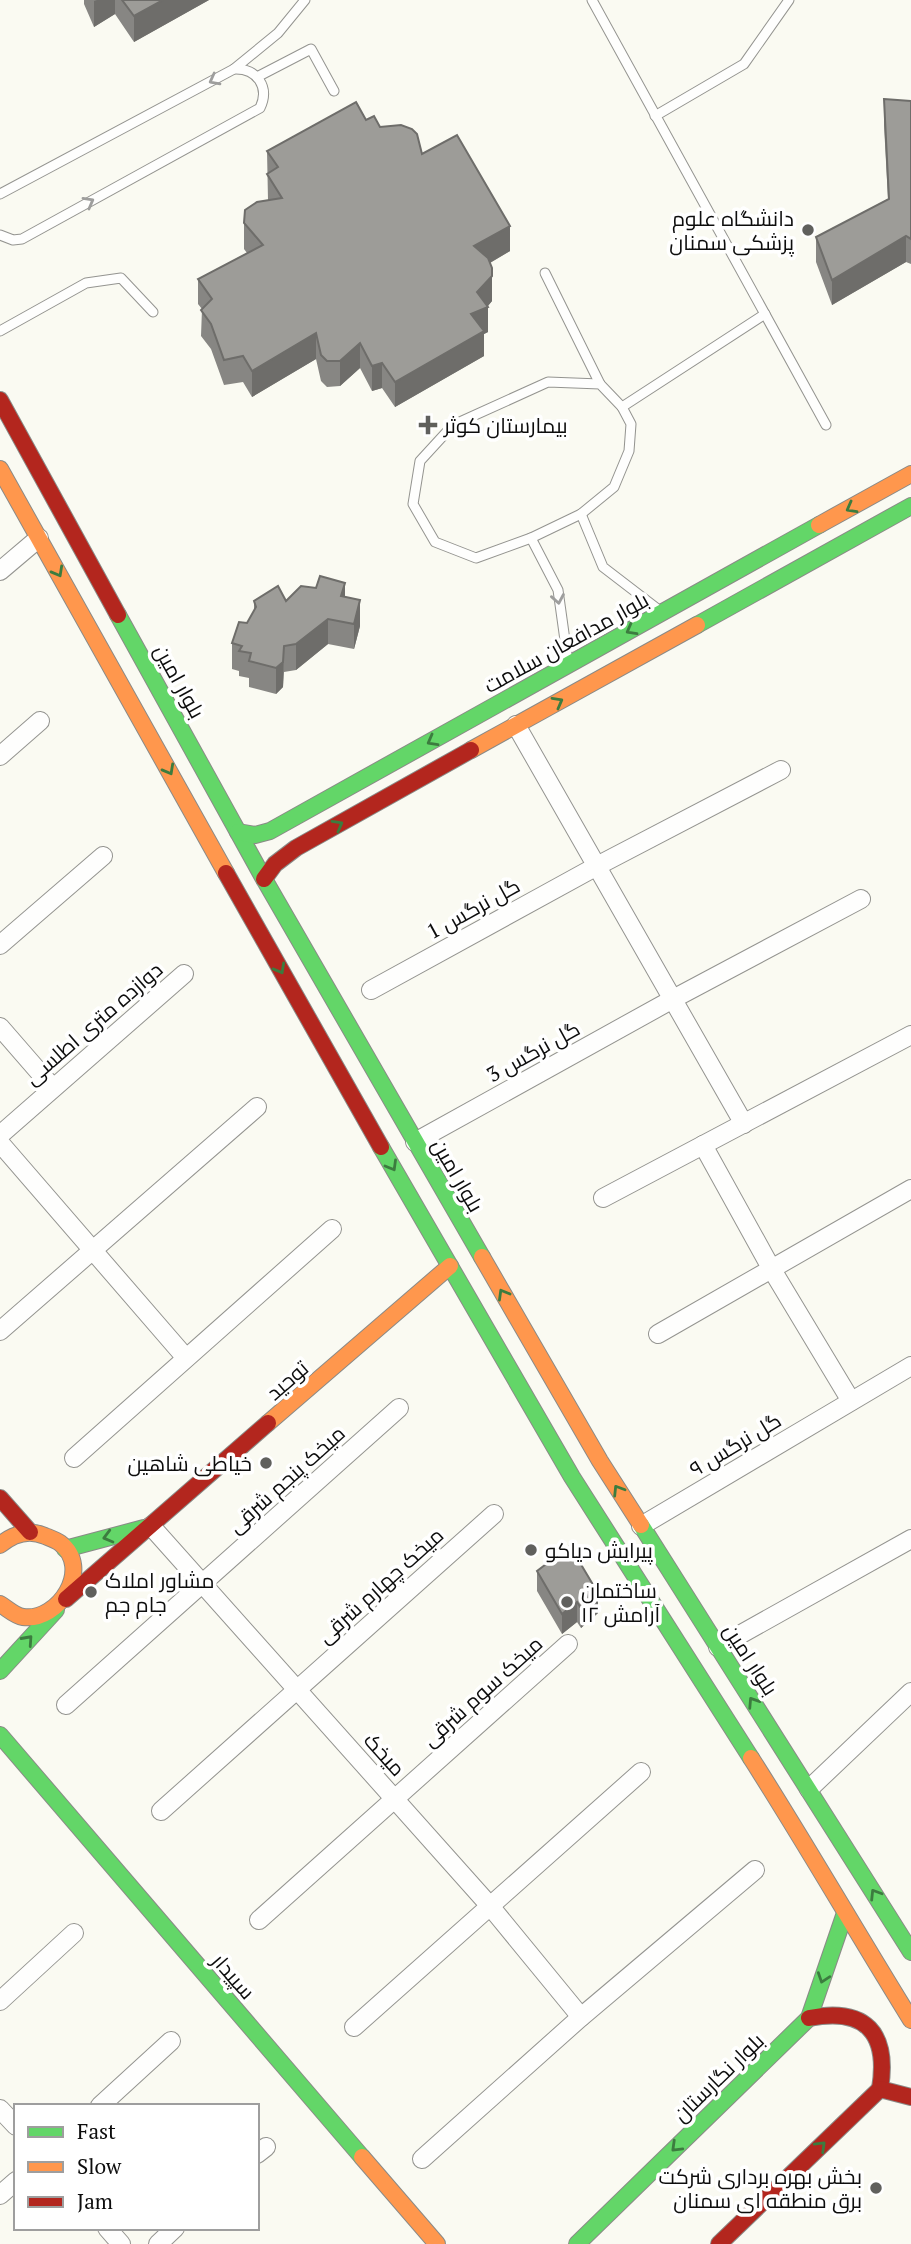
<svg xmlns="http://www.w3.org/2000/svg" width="911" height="2244" viewBox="0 0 911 2244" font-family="'PT Serif',Cairo,serif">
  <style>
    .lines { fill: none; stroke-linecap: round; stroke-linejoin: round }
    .lane-casing { stroke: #949490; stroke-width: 11 }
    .street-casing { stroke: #949490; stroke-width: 20 }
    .fast-casing { stroke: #8a8a87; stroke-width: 18 }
    .slow-casing { stroke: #8a8a87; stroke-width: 18 }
    .jam-casing { stroke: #8a8a87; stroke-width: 18 }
    .lane { stroke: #fefefd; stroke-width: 9 }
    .street { stroke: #fefefd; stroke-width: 18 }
    .fast { stroke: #63d668; stroke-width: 16 }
    .slow { stroke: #ff974d; stroke-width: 16 }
    .jam { stroke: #b3261e; stroke-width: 16 }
    .wall { fill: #878683 }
    .shaded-wall { fill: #6e6d6a }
    .building { fill: #9d9c98; stroke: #6e6d6a; stroke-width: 2 }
    .oneway { stroke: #9e9e9d }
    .oneway2 { stroke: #3c7c3f }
    .poi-dot { fill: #60605d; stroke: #fff; stroke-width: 2.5 }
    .labels { text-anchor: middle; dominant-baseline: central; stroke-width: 7; stroke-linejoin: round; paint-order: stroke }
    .poi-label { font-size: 21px; fill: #0d0d0d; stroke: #fff; text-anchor: start }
    .street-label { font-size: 21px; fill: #0d0d0d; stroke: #fff }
  </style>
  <rect width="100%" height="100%" fill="#fafaf2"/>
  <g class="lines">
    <g class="lane-casing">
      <g id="lane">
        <path d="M592,0l234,425"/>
        <path d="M234,69l44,-36 27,-33"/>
        <path d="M257,77l54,-28 23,42"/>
        <path d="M655,116l89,-52 45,-64"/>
        <path d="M0,194l234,-125c23,-1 36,18 26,39l-238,131 -9,1 -13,-5"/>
        <path d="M545,273l55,111"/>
        <path d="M0,331l86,-48 35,-5 32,34"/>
        <path d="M548,382l52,2 22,23 9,17 -2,27 -15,36 -33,27 -50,24 -55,20 -41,-16 -22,-38 7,-43 33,-36z"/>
        <path d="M622,407l143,-93"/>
        <path d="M581,514l22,53 56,43"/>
        <path d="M531,538l27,52 10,72"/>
      </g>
    </g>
    <g class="street-casing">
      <g id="street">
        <path d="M0,571l39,-33"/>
        <path d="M516,725l228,399"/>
        <path d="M0,756l40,-35"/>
        <path d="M0,945l103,-89"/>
        <path d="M371,990l226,-124 184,-96"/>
        <path d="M0,1027l53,61"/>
        <path d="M0,1135l184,-161"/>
        <path d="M415,1142l258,-143 188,-100"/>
        <path d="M0,1143l186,215"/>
        <path d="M703,1145l68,123 80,133"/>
        <path d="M603,1198l308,-163"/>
        <path d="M0,1331l257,-224"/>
        <path d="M658,1334l253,-145"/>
        <path d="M74,1458l258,-229"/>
        <path d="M151,1526l339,380 91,111"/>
        <path d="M641,1526l270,-160"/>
        <path d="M718,1647l193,-108"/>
        <path d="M66,1705l333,-297"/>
        <path d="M809,1789l102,-97"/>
        <path d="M161,1811l333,-297"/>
        <path d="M259,1920l309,-276"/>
        <path d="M0,2001l74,-68"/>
        <path d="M354,2027l287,-255"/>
        <path d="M100,2106l71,-65"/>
        <path d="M0,2109l16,17"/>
        <path d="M257,2154l9,-7"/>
        <path d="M422,2159l159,-142 174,-147"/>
        <path d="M0,2195l16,-14"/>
        <path d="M107,2228l14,16"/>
        <path d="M158,2244l17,-16"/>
      </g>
    </g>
    <g class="fast-casing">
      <g id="fast">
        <path d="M118,615l146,264 218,378"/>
        <path d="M697,625l214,-119"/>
        <path d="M238,832l17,3 15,-4 549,-306"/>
        <path d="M381,1147l191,330 179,281"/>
        <path d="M641,1525l270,427"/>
        <path d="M65,1549l79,-21"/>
        <path d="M0,1671l56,-61"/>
        <path d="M0,1735l362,422"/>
        <path d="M577,2244l232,-226 36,-105"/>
      </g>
    </g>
    <g class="slow-casing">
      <g id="slow">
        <path d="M0,469l226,404"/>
        <path d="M819,525l92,-51"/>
        <path d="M471,750l226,-125"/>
        <path d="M482,1257l118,204 41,64"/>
        <path d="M268,1423l182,-157"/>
        <path d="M0,1545c13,-11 29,-16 45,-9 5,2 11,4 15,7 33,25 -1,79 -37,74 -8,-1 -16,-9 -23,-13"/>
        <path d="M751,1758c55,86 106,175 160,262"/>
        <path d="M362,2157l75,87"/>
      </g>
    </g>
    <g class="jam-casing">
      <g id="jam">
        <path d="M0,400l118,215"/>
        <path d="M226,873l155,274"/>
        <path d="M264,879l11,-15 21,-16 175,-98"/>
        <path d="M0,1498l30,34"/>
        <path d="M66,1599l202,-176"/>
        <path d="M809,2018c57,-11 80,15 71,71"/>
        <path d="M719,2244l161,-155 31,8"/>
      </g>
    </g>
    <use href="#lane" class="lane"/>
    <use href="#street" class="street"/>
    <use href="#fast" class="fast"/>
    <use href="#slow" class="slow"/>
    <use href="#jam" class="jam"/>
  </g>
  <g class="wall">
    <path d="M84,0h125l-75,42 -19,-28 -21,13 -10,-23z"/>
    <path d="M884,99l27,2v163l-5,-2 -74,43 -16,-43v-25l72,-38 -4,-74z"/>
    <path d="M366,120l14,7 42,27 88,97 -20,12 2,38 -4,5v26l-4,2v22l-89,51 -13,-19 -10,3 -12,-23 -20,18 -13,1 -6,-6 -5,-22 -64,38 -9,-15 -19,3 -13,-36 -10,-13 1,-27 -4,-5v-25l49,-26 -3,-4v-26l24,-23 -1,-49z"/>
    <path d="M345,597l15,29 -6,23 -26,-5 -32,26 -12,2 -1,15 -7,7 -27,-7v-9l-10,-2v-5l-7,-2v-26l15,-20 7,-12v-10h32z"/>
    <path d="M537,1571l61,42 -17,15 -4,-6 -15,12 -25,-43z"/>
  </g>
  <g class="shaded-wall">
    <path d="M97,0h18v14l-21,13v-26z"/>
    <path d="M163,0h46l-75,42v-26z"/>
    <path d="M510,226v25l-36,21v-26z"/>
    <path d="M906,236v26l-74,43v-25z"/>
    <path d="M492,276v25l-6,7 2,-1v25l-4,2v22l-89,51v-25l76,-68 6,-22z"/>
    <path d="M316,333v26l-64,38v-26z"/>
    <path d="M360,343v25l-20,18v-25z"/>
    <path d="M382,363v25l-10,3v-25z"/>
    <path d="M345,583v25l-4,-12z"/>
    <path d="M360,600v26l-6,23v-25z"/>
    <path d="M328,619v25l-32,26v-26z"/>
    <path d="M284,646l-1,41 -7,7v-26z"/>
    <path d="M598,1593v20l-17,15v-20z"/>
    <path d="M577,1602v20l-15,12v-20z"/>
  </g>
  <g class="building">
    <path d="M122,0h41l-29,16z"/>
    <path d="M884,99l27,2v138l-5,-3 -74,44 -16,-43 73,-38z"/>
    <path d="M356,102l10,18 8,-4 6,11 21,-2 11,4 5,5 5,20 35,-19 53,91 -36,20 14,12 4,10v8l-15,16 11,15 -17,7 13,17 -89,51 -13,-19 -10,3 -12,-23 -20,18h-13l-6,-6 -5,-22 -64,38 -9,-15 -19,4 -13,-36 -10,-14 11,-11 -14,-20 65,-34 -19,-22 1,-13 12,-8 25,-4 -15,-24 11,-7 -11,-16z"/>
    <path d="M320,576l25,7 -4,13 19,4 -6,24 -26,-5 -32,25 -12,2 -1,16 -7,6 -27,-7 2,-8 -12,-2 3,-5 -10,-3 7,-21 8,1 9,-16 -2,-6 24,-15 8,15 15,-15 15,2z"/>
    <path d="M570,1546l28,47 -17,15 -4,-6 -15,12 -25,-43z"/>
  </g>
  <defs><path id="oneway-chevron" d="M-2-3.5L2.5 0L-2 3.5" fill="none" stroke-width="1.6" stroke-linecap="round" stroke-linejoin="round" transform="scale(1.75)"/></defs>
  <g class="oneway">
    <use href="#oneway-chevron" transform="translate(214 80) rotate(152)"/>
    <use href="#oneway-chevron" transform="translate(89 202) rotate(-29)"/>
    <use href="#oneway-chevron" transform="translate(558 599) rotate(80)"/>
  </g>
  <g class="oneway2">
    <use href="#oneway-chevron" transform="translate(851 508) rotate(151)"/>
    <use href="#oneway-chevron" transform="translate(58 572) rotate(61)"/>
    <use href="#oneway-chevron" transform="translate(631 630) rotate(151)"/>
    <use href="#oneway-chevron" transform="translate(558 702) rotate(-29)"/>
    <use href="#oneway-chevron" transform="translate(432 741) rotate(151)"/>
    <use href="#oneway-chevron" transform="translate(169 770) rotate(61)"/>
    <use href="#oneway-chevron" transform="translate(338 825) rotate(-29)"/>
    <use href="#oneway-chevron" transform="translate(280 969) rotate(61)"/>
    <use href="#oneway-chevron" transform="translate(392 1166) rotate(60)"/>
    <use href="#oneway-chevron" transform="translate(503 1294) rotate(-120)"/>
    <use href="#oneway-chevron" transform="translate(618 1490) rotate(-122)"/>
    <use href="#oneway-chevron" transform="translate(108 1537) rotate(165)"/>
    <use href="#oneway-chevron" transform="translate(28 1640) rotate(-48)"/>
    <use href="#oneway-chevron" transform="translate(753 1702) rotate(-123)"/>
    <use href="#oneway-chevron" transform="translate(875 1894) rotate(-122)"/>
    <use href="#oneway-chevron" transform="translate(823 1978) rotate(109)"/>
    <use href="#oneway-chevron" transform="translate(821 2146) rotate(-44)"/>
    <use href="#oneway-chevron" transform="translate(676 2147) rotate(136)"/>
  </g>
  <g class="poi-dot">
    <circle cx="808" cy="230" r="7"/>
    <path d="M424.5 414.5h7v7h7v7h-7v7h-7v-7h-7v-7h7z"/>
    <circle cx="266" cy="1463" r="7"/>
    <circle cx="531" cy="1550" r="7"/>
    <circle cx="91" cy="1592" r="7"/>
    <circle cx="567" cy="1602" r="7"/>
    <circle cx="876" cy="2188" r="7"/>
  </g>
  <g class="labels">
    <g class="poi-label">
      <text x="794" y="218" text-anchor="end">دانشگاه علوم<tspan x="794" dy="24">پزشکی سمنان</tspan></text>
      <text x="444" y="425">بیمارستان کوثر</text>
      <text x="252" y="1463" text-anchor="end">خیاطی شاهین</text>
      <text x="545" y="1550">پیرایش دیاکو</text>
      <text x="105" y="1580">مشاور املاک<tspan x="105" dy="24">جام جم</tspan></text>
      <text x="581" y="1590">ساختمان<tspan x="581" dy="24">آرامش ۱۲</tspan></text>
      <text x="862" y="2176" text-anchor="end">بخش بهره برداری شرکت<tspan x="862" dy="24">برق منطقه ای سمنان</tspan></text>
    </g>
    <g class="street-label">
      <text transform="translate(566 642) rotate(-29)">بلوار مدافعان سلامت</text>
      <text transform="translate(180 681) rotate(61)">بلوار امین</text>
      <text transform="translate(473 908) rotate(-29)">گل نرگس 1</text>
      <text transform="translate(93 1023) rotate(-41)">دوازده متری اطلسی</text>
      <text transform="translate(533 1051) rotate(-29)">گل نرگس 3</text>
      <text transform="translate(458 1175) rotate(60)">بلوار امین</text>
      <text transform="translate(287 1380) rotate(-41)">توحید</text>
      <text transform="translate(735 1444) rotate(-31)">گل نرگس ۹</text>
      <text transform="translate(286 1479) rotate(-42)">میخک پنجم شرقی</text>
      <text transform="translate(380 1585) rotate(-42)">میخک چهارم شرقی</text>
      <text transform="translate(751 1659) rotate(57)">بلوار امین</text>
      <text transform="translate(482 1691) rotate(-42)">میخک سوم شرقی</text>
      <text transform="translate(385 1754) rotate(48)">میخک</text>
      <text transform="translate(234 1976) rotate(49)">سپیدار</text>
      <text transform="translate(718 2077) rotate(-44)">بلوار نگارستان</text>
    </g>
  </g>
  <rect x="14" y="2104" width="245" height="126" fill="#ffffff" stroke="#9e9e9e" stroke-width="2"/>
  <rect x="28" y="2127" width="35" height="10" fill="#63d668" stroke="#9e9e9e" stroke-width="2"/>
  <text x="77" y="2139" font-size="21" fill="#0d0d0d">Fast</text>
  <rect x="28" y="2162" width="35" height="10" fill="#ff974d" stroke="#9e9e9e" stroke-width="2"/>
  <text x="77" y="2174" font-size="21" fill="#0d0d0d">Slow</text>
  <rect x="28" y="2197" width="35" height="10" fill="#b3261e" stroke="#9e9e9e" stroke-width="2"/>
  <text x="77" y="2209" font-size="21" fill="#0d0d0d">Jam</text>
</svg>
